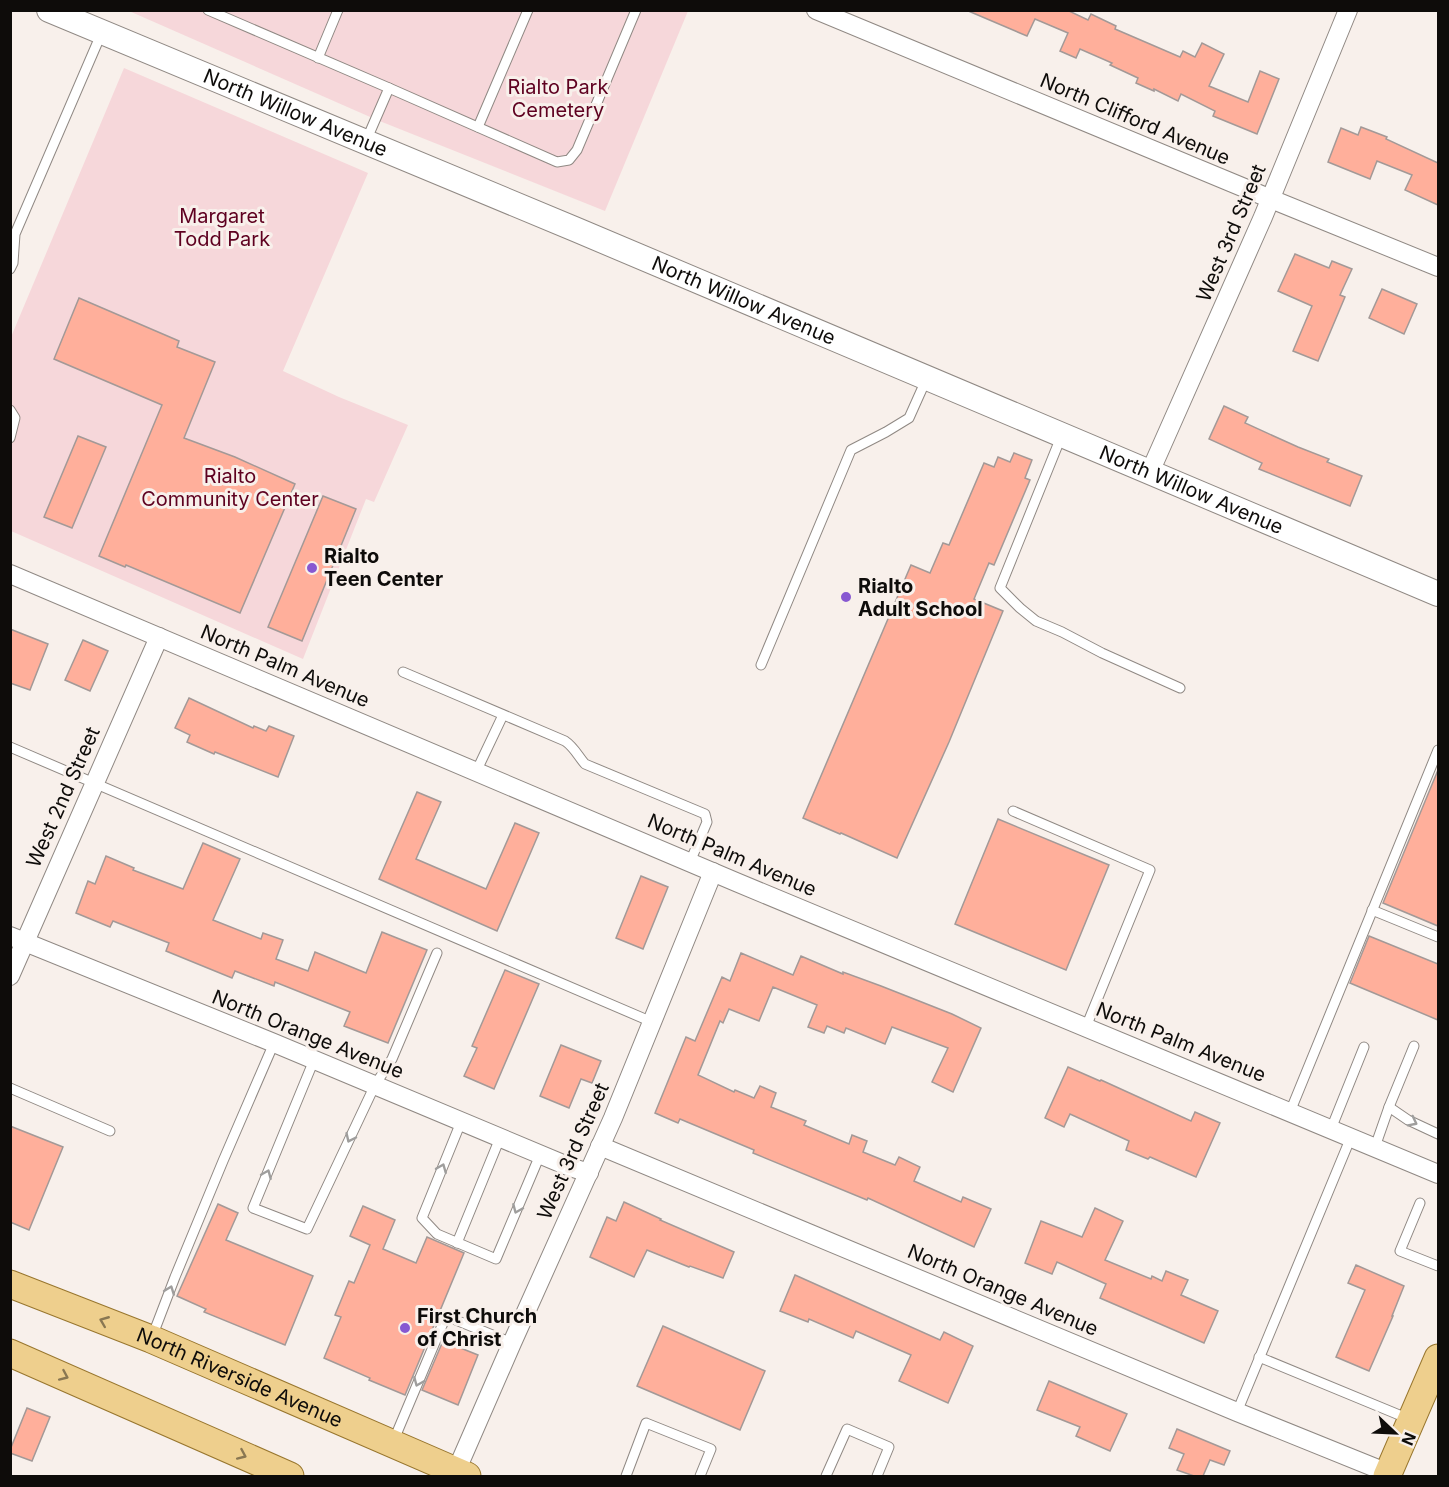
<svg xmlns="http://www.w3.org/2000/svg" width="1449" height="1487" viewBox="0 0 1449 1487" font-family="Inter,sans-serif">
  <style>
    .green { fill: #f6d7da }
    .building { fill: #ffaf9b; stroke: #a39997; stroke-width: 1.5 }
    .lines { fill: none; stroke-linecap: round; stroke-linejoin: round }
    .lane-casing { stroke: #908984; stroke-width: 11 }
    .street-casing { stroke: #908984; stroke-width: 20 }
    .secondary-casing { stroke: #908984; stroke-width: 26 }
    .primary-casing { stroke: #98762e; stroke-width: 29 }
    .lane { stroke: #fff; stroke-width: 9 }
    .street { stroke: #fff; stroke-width: 18 }
    .secondary { stroke: #fff; stroke-width: 24 }
    .primary { stroke: #eecf8d; stroke-width: 27 }
    .oneway { stroke: #9f9e9d }
    .oneway2 { stroke: #897752 }
    .poi-dot { fill: #8758d1; stroke: #f8f0eb; stroke-width: 2 }
    .labels { text-anchor: middle; dominant-baseline: central; stroke-width: 6; stroke-linejoin: round; paint-order: stroke }
    .park-label { font-size: 20px; fill: #5e0120; stroke: #f8f0eb }
    .street-label { font-size: 20px; fill: #0e0c0a; stroke: #f8f0eb }
    .poi-label { font-size: 20px; font-weight: bold; fill: #0e0c0a; stroke: #f8f0eb; text-anchor: start }
  </style>
  <rect width="100%" height="100%" fill="#f8f0eb"/>
  <g class="green">
    <path d="M129,11h559l-83,200 -228,-91z"/>
    <path d="M124,68l244,105 -85,198 56,26 69,28 -34,77 -8,-3 -63,160 -292,-128v-194z"/>
  </g>
  <g class="building">
    <path d="M966,10h101l21,10 3,-6 25,12 -1,3 65,28 3,-6 12,6 7,-14 22,11 -15,32 39,16 12,-31 19,8 -22,55 -44,-18 2,-5 -34,-17 -3,7 -24,-12v2l-18,-8 2,-5 -28,-13 2,-2 -32,-14 -4,9 -16,-7 8,-18 -33,-14 -8,17z"/>
    <path d="M1361,127l26,10 -1,2 52,24v42l-33,-15 7,-15 -35,-14 -7,18 -42,-17 13,-34 17,7z"/>
    <path d="M1295,254l34,14 3,-7 20,8 -12,26 5,2 -27,64 -25,-10 19,-45 -34,-15z"/>
    <path d="M1382,289l35,15 -13,30 -35,-16z"/>
    <path d="M79,298l100,43 -2,6 38,15 -31,76 51,19 60,27 -55,129 -114,-48 -1,2 -26,-11 63,-151 -108,-46z"/>
    <path d="M1224,406l24,11 -3,6 53,24 31,12 -2,3 35,14 -12,30 -91,-37 3,-6 -53,-24z"/>
    <path d="M78,436l28,11 -34,81 -28,-11z"/>
    <path d="M1014,453l18,7 -7,18 5,2 -36,85 -5,-2 -15,36 29,12 -54,131 -52,116 -56,-25 -1,1 -37,-16 108,-253 19,8 13,-30 6,2 35,-82 10,4 4,-10 12,5z"/>
    <path d="M323,496l33,13 -54,132 -34,-14z"/>
    <path d="M10,629l38,15 -18,46 -20,-7z"/>
    <path d="M83,640l25,11 -18,40 -25,-11z"/>
    <path d="M189,698l64,30 1,-2 12,5 3,-5 25,10 -16,41 -63,-25 -1,2 -27,-12 3,-7 -15,-7z"/>
    <path d="M1438,770v156l-55,-23z"/>
    <path d="M417,792l24,10 -25,57 70,30 29,-66 24,10 -42,98 -118,-52z"/>
    <path d="M998,819l111,46 -43,105 -111,-46z"/>
    <path d="M203,843l37,16 -27,61 48,19 2,-6 20,7 -7,19 32,12 7,-19 51,21 16,-41 45,18 -39,93 -44,-17 6,-14 -75,-30 -1,4 -39,-15 -3,7 -66,-27 3,-8 -56,-22 -3,6 -34,-14 12,-32 7,3 11,-28 28,12 -1,2 50,19z"/>
    <path d="M641,876l27,11 -25,62 -27,-11z"/>
    <path d="M1369,936l69,28v56l-88,-37z"/>
    <path d="M741,953l52,22 8,-19 42,18v-2l38,14 71,28 29,14 -28,64 -21,-10 16,-34 -56,-21 -7,17 -39,-16 -2,5 -17,-7 -3,7 -16,-6 9,-22 -44,-18 -14,34 -30,-12 -6,14 -3,-2 -22,54 36,17 1,-2 19,8 6,-12 16,7 -5,14 35,14 -2,4 45,19 3,-9 15,6 -4,11 32,13 4,-8 21,10 -6,14 47,21 2,-5 28,12 -17,38 -106,-49 -1,2 -114,-47 1,-3 -74,-31 -2,4 -23,-10 31,-76 9,4 27,-64 8,4z"/>
    <path d="M505,970l34,14 -45,105 -30,-13 13,-28 -5,-2z"/>
    <path d="M561,1045l40,16 -9,22 -11,-4 -12,29 -29,-12z"/>
    <path d="M1068,1067l32,14 1,-1 90,41 4,-9 25,11 -24,54 -46,-20 -2,2 -22,-9 3,-9 -59,-27 -6,13 -19,-9z"/>
    <path d="M10,1126l53,21 -34,83 -19,-8z"/>
    <path d="M624,1202l37,17 -1,1 74,32 -11,26 -33,-12 -1,1 -42,-17 -13,27 -44,-20 17,-40 9,4z"/>
    <path d="M218,1204l20,9 -12,27 87,36 -28,69 -81,-33 2,-3 -29,-13z"/>
    <path d="M363,1206l32,14 -12,29 33,14 11,-26 37,16 -59,142 -36,-15 1,-2 -46,-20 17,-41 -6,-2 14,-34 5,2 16,-38 -20,-9z"/>
    <path d="M1095,1208l28,13 -18,39 46,19 1,-3 10,5 4,-10 22,9 -7,15 37,16 -14,32 -104,-45 6,-14 -49,-22 -5,12 -27,-11 16,-42 41,16z"/>
    <path d="M1356,1265l48,21 -12,30h1l-24,55 -33,-14 29,-67 -17,-7z"/>
    <path d="M795,1275l145,65 4,-8 29,14 -25,57 -49,-22 12,-26 -55,-24 -3,7 -44,-19 -1,3 -28,-11z"/>
    <path d="M663,1326l102,45 -25,59 -103,-44z"/>
    <path d="M443,1341l35,14 -20,50 -36,-15z"/>
    <path d="M1049,1381l78,33 -17,37 -34,-15 4,-9 -43,-17z"/>
    <path d="M27,1408l23,9 -18,44 -22,-8v-3z"/>
    <path d="M1177,1429l53,22 -6,14 -14,-5 -7,16h-9l-17,-6 7,-16 -15,-6z"/>
  </g>
  <g class="lines">
    <g class="lane-casing">
      <g id="lane">
        <path d="M208,10l181,78 168,74 12,-2 8,-10 59,-140"/>
        <path d="M318,58l20,-48"/>
        <path d="M478,127l50,-117"/>
        <path d="M366,141l23,-53"/>
        <path d="M10,269l3,-6 2,-29 87,-202"/>
        <path d="M10,410l5,8 -5,20"/>
        <path d="M1061,437l-61,151 20,20 16,13 26,11 40,21 78,35"/>
        <path d="M761,665l90,-215 35,-18 23,-14 17,-38"/>
        <path d="M403,672l162,69c9,6 13,15 20,23l120,50 2,8 -17,40"/>
        <path d="M10,747l642,275"/>
        <path d="M476,772l27,-57"/>
        <path d="M1013,811l137,59 -64,157"/>
        <path d="M1372,910l66,27"/>
        <path d="M314,1060l-61,148 54,21 68,-144 17,-26 45,-106"/>
        <path d="M10,1088l100,43"/>
        <path d="M1389,1107l19,13 30,14"/>
        <path d="M1290,1112l148,-362"/>
        <path d="M461,1122l-39,96 15,16 59,25 44,-104"/>
        <path d="M1331,1129l33,-82"/>
        <path d="M1375,1147l14,-40 25,-61"/>
        <path d="M1420,1203l-20,48 38,15"/>
        <path d="M457,1243l43,-105"/>
        <path d="M152,1337l23,-60 48,-116 51,-118"/>
        <path d="M1259,1357l150,62"/>
        <path d="M1237,1412l114,-275"/>
        <path d="M393,1442l53,-126 66,27"/>
        <path d="M626,1476l20,-53 65,26 -11,27"/>
        <path d="M826,1476l21,-47 42,18 -12,29"/>
      </g>
    </g>
    <g class="street-casing">
      <g id="street">
        <path d="M816,10l455,189 167,68"/>
        <path d="M1150,472l113,-255 85,-207"/>
        <path d="M10,574l726,308 702,292"/>
        <path d="M10,936l264,107 296,124 19,6"/>
        <path d="M10,976l149,-339"/>
        <path d="M600,1146l637,266 151,61"/>
        <path d="M454,1476l58,-133 101,-225 100,-246"/>
      </g>
    </g>
    <g class="secondary-casing">
      <g id="secondary">
        <path id="s1" d="M49,10l528,220 861,364"/>
      </g>
    </g>
    <g class="primary-casing">
      <g id="primary">
        <path id="s2" d="M10,1284l141,55 316,137"/>
        <path d="M10,1353l280,123"/>
        <path d="M1387,1476l51,-118"/>
      </g>
    </g>
    <use href="#lane" class="lane"/>
    <use href="#street" class="street"/>
    <use href="#secondary" class="secondary"/>
    <use href="#primary" class="primary"/>
  </g>
  <defs><path id="oneway-chevron" d="M-2-3.5L2.5 0L-2 3.5" fill="none" stroke-width="1.6" stroke-linecap="round" stroke-linejoin="round" transform="scale(1.5)"/></defs>
  <g class="oneway">
    <use href="#oneway-chevron" transform="translate(1413 1122) rotate(27)"/>
    <use href="#oneway-chevron" transform="translate(350 1138) rotate(115)"/>
    <use href="#oneway-chevron" transform="translate(442 1168) rotate(-68)"/>
    <use href="#oneway-chevron" transform="translate(267 1174) rotate(-67)"/>
    <use href="#oneway-chevron" transform="translate(517 1209) rotate(113)"/>
    <use href="#oneway-chevron" transform="translate(170 1290) rotate(-69)"/>
    <use href="#oneway-chevron" transform="translate(418 1382) rotate(113)"/>
  </g>
  <g class="oneway2">
    <use href="#oneway-chevron" transform="translate(104 1321) rotate(-158)"/>
    <use href="#oneway-chevron" transform="translate(64 1376) rotate(24)"/>
    <use href="#oneway-chevron" transform="translate(242 1455) rotate(24)"/>
  </g>
  <g class="poi-dot">
    <circle cx="312" cy="568" r="6"/>
    <circle cx="846" cy="597" r="6"/>
    <circle cx="405" cy="1328" r="6"/>
  </g>
  <g class="labels">
    <g class="park-label">
      <text x="558" y="87">Rialto Park<tspan x="558" dy="23">Cemetery</tspan></text>
      <text x="222" y="216">Margaret<tspan x="222" dy="23">Todd Park</tspan></text>
      <text x="230" y="476">Rialto<tspan x="230" dy="23">Community Center</tspan></text>
    </g>
    <g class="street-label">
      <text stroke="none"><textPath href="#s1" startOffset="267">North Willow Avenue</textPath></text>
      <text transform="translate(1135 119) rotate(23)">North Clifford Avenue</text>
      <text transform="translate(1231 233) rotate(-67)">West 3rd Street</text>
      <text stroke="none"><textPath href="#s1" startOffset="753">North Willow Avenue</textPath></text>
      <text stroke="none"><textPath href="#s1" startOffset="1239">North Willow Avenue</textPath></text>
      <text transform="translate(285 666) rotate(23)">North Palm Avenue</text>
      <text transform="translate(63 797) rotate(-66)">West 2nd Street</text>
      <text transform="translate(732 855) rotate(23)">North Palm Avenue</text>
      <text transform="translate(308 1034) rotate(22)">North Orange Avenue</text>
      <text transform="translate(1181 1042) rotate(22)">North Palm Avenue</text>
      <text transform="translate(573 1151) rotate(-66)">West 3rd Street</text>
      <text transform="translate(1003 1290) rotate(23)">North Orange Avenue</text>
      <text stroke="none"><textPath href="#s2" startOffset="248">North Riverside Avenue</textPath></text>
    </g>
    <g class="poi-label">
      <text x="324" y="556">Rialto<tspan x="324" dy="23">Teen Center</tspan></text>
      <text x="858" y="586">Rialto<tspan x="858" dy="23">Adult School</tspan></text>
      <text x="417" y="1316">First Church<tspan x="417" dy="23">of Christ</tspan></text>
    </g>
  </g>
  <rect width="1449" height="1487" fill="none" stroke="#0e0c0a" stroke-width="24"/>
  <g transform="translate(1395 1433) rotate(113)" stroke="#f8f0eb" stroke-width="4.5" paint-order="stroke">
  <path d="M0-4.5L10 22L0 15L-10 22Z" fill="#0e0c0a"/>
  <text y="-9" font-size="16" font-weight="bold" text-anchor="middle" fill="#0e0c0a">N</text>
  </g>
</svg>
